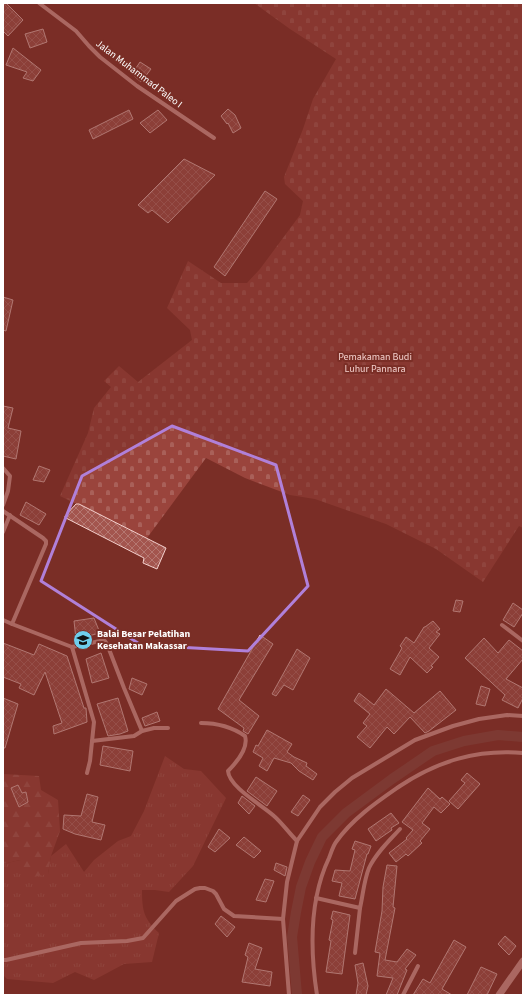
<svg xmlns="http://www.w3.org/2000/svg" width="526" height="998" viewBox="0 0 526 998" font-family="'Source Sans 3',sans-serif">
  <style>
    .grass { fill: url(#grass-tufts) }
    .forest { fill: url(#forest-firs) }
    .cemetery { fill: url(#cemetery-stones) }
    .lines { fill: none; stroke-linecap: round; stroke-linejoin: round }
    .canal { stroke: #814842; stroke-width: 10 }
    .building { fill: url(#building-cross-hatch); stroke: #f3cfcc }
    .minor { stroke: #e4aea9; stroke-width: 4 }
    .tertiary { stroke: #e4aea9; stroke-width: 7 }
    .marked { fill: none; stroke: #b080d9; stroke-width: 3; stroke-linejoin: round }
    .labels { text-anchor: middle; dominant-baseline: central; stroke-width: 4; stroke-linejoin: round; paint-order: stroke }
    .street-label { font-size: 10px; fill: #fff; stroke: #7a2e26 }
    .park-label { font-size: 10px; fill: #f3cfcc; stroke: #7a2e26 }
    .poi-label { font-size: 10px; font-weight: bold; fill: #fff; stroke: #7a2e26; text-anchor: start }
  </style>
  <defs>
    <pattern id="grass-tufts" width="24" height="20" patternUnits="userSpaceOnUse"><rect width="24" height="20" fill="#9a443c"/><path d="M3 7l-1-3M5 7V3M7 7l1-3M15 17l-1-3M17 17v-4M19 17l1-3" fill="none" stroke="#a96059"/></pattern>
    <pattern id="forest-firs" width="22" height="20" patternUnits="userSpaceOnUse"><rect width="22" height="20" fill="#9a443c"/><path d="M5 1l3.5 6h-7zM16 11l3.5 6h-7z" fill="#a96059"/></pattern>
    <pattern id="cemetery-stones" width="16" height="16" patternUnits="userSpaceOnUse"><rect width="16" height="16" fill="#9a443c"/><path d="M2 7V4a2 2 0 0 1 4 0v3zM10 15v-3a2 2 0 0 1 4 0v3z" fill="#a96059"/></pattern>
    <pattern id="building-cross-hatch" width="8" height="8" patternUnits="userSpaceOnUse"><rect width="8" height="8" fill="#a3554e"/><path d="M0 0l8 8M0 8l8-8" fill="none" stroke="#b57771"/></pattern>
  </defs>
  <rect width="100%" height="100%" fill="#7a2e26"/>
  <path class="grass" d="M165,756l19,13 17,2 25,27 -33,68 -24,26 -14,-2h-13c0,21 2,29 17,43l-7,29 -28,2 -30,16 -19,-8 -22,11 -46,-4 -4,-4v-111l17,-4 28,14 3,-18 15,-12 18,28 10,-12 24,-19 13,-5 13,-25z"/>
  <path class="forest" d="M3,774l36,2 2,14 17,10 2,31 -9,25 -3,18 -19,4 -9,-18 -17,4z"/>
  <path class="cemetery" d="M254,3h269v525l-4,-2 -36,56 -47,-33 -50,-25 -71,-25 -25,-4 -45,-17 -39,-20 -59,80 -87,-42 28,-63 6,-25 17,-21 -7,-6 15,-15 19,16 54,-42 -2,-10 -23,-22 21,-47 33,22h26l13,-14 40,-54 3,-14 -18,-17 -1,-7 19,-48 10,-30 23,-40 -46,-30z"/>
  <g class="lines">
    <path class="canal" d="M297,995l-5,-58 4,-25 5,-25 9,-25 12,-25 24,-24 46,-34 41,-28 31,-10 34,-6 25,2"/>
  </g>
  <g class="building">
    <path d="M3,3h3l17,17 -15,16 -5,-5z"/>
    <path d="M43,29l4,13 -17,6 -5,-14z"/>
    <path d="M13,48l28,22 -8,11 -10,-3 4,-6 -21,-7z"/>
    <path d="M140,62l11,7 -10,13 -9,-8z"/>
    <path d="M228,109l7,6 6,13 -8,5 -5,-10 -1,1 -6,-8z"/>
    <path d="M129,110l4,9 -40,20 -4,-9z"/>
    <path d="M158,110l9,10 -17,13 -10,-10z"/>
    <path d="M184,159l31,16 -47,48 -16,-13 -4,3 -10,-8z"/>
    <path d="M265,191l12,8 -52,77 -11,-9z"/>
    <path d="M3,297l10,3 -7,31 -3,-1z"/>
    <path d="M3,406l10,2 -5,20 13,3 -5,28 -13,-3z"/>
    <path d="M39,466l11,4 -6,12 -11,-2z"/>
    <path d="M26,502l20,12 -7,11 -19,-10z"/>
    <path d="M76,504h3l87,44 -9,21 -14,-6 1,-5 -80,-41z"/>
    <path d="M456,600l7,1 -3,11 -7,-1z"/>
    <path d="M513,603l10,7v3l-9,14 -11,-7z"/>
    <path d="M94,618l6,15 -24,6 -2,-18z"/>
    <path d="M433,621l7,8 -4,3 4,2 -11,14 10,9 -8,9 2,1 -6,6 -17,-16 -10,18 -10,-6 12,-21 -2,-2 6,-9 8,6 10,-16h1z"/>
    <path d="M260,635l13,9 -34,56 20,16 -11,18 -5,-3 1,-3 -26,-19z"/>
    <path d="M484,638l14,15 11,-13 14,11v8l-17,20 17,9v10l-5,10 -16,-8 3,-5 -40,-37z"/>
    <path d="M3,643l31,12 5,-11 28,12 17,52h2l1,14 -33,12 -1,-8 9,-3 -17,-51 -11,23 -15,-7 2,-4 -18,-7z"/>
    <path d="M297,649l13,9 -17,32 -9,-5 -8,11 -4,-2z"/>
    <path d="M101,653l8,25 -17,5 -6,-24z"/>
    <path d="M132,678l15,6 -5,11 -13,-6z"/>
    <path d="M481,686l9,3 -5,17 -9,-2z"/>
    <path d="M386,689l28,24 26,-22 16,19 -27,21 -4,2 -15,-16 -16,17 -7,-7 -17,21 -13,-11 10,-11 -4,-3 7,-9 -16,-13 5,-8 15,12z"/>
    <path d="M3,698l15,6 -13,44h-2z"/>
    <path d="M118,698l10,33 -8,3 -12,2 -11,-32z"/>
    <path d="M157,712l3,9 -15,5 -3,-8z"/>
    <path d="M267,730l25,14 -5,8 7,5 13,6 -1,3 11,8 -4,6 -14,-9 -8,-8 -17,-5 -7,13 -8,-5 4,-8 -10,-6 3,-7 2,1z"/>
    <path d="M103,746l30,5 -3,20 -30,-6z"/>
    <path d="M467,773l13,11 -22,25 -9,-8 16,-18 -4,-3z"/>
    <path d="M256,777l21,14 -10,15 -20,-15z"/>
    <path d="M18,785l4,8 4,-1 2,10 -9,5 -8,-19z"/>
    <path d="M428,788l12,11 2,-2 8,7 -9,9 -7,-6 -12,16 8,6 -10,12 2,2 -14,13 -2,-2 -10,8 -7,-9 18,-14 -1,-1 7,-8 -11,-8z"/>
    <path d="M87,794l11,3 -6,25 13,3 -4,15 -26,-6 -12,-5 1,-14 17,1z"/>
    <path d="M303,795l7,5 -12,16 -7,-4z"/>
    <path d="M242,796l13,10 -6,8 -11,-11z"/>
    <path d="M391,813l8,10 -8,5 1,2 -6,4 -10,7 -8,-12z"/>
    <path d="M219,829l11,9 -15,14 -7,-5z"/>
    <path d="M244,837l17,14 -7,7 -18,-13z"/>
    <path d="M355,841l16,5 -3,8h-1l-12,45 -16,-3 3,-13 -10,-2 3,-11 15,1 5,-21 -3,-1z"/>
    <path d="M276,863l11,4 -2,9 -11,-6z"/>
    <path d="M387,865l10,1 -4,41 2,1 -10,52 12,2 10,-13 9,6 -11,14 2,1 -10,25h-11l7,-17 -16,-2 3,-23 -5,-1 7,-41 1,-24z"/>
    <path d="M265,879l9,2 -8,21 -10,-2z"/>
    <path d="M333,911l17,4 -8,59 -16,-2 5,-31 -2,-1 4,-20 -2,-1z"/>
    <path d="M221,916l14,11 -8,10 -12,-13z"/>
    <path d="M505,936l11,10 -7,9 -11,-11z"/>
    <path d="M454,940l12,7 -24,42 10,6h-39l10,-16 7,4z"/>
    <path d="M249,943l13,5 -7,21 17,3 -2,14 -28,-4 6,-25 -3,-2z"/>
    <path d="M363,963l5,23 -2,9h-10l2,-12 -3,-18z"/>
    <path d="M481,967l16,7 -10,21h-20z"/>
  </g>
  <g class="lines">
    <g class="minor">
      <path d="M39,3l37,28 13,15 11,11 37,29 77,52"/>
      <path d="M3,468l7,8 -2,15 -5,14"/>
      <path d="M3,511l40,27 3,3v3l-34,80 60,23 28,-6h5l2,3 17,44 18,43"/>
      <path d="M3,532l7,-17"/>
      <path d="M3,620l9,4"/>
      <path d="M502,625l21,16"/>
      <path d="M72,647l22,75 -4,39 -3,12"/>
      <path d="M201,723c16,0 31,4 44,13 4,13 -9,27 -17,35 1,16 34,34 46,45 8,7 15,17 23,25"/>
      <path d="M92,741l42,-5 8,-5 12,-3h14"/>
      <path d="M316,898l44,10c3,-13 4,-28 9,-40 7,-15 20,-27 31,-39"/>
      <path d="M355,953l5,-45"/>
      <path d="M3,960h3l75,-17 46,-2 16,-3 33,-37 19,-12 5,-1h5l8,3 3,3 8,15 10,7 49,3"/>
      <path d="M289,995l-6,-76 4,-37 10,-41 23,-34 15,-15 17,-14 63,-38 38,-14 26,-7 28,-4 16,1"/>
      <path d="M317,995c-7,-45 -8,-95 12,-137 2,-5 4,-12 7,-16 17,-24 41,-40 64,-56 38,-25 77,-37 123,-33"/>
      <path d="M403,995l15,-29"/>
    </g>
    <path class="tertiary" d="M499,995l24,-34"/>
  </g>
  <path d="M0 0H526V998H0ZM172,426l104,39 32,121 -60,65 -107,-6 -100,-64 41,-105z" fill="#7a2e26" fill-opacity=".55" fill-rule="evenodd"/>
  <path class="marked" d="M172,426l104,39 32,121 -60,65 -107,-6 -100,-64 41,-105z"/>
  <defs>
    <g id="university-disc" transform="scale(1)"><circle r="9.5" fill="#6eceed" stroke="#7a2e26"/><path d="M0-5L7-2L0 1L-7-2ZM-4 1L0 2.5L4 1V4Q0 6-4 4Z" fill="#111"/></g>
  </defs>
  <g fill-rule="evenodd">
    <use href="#university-disc" x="83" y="640"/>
  </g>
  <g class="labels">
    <g class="street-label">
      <text transform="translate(139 74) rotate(37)">Jalan Muhammad Paleo I</text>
    </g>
    <g class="park-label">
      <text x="375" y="357">Pemakaman Budi<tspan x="375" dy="12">Luhur Pannara</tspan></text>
    </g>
    <g class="poi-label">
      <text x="97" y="634">Balai Besar Pelatihan<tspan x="97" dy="12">Kesehatan Makassar</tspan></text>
    </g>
  </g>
  <rect width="526" height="998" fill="none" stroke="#ffffff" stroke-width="8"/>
</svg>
